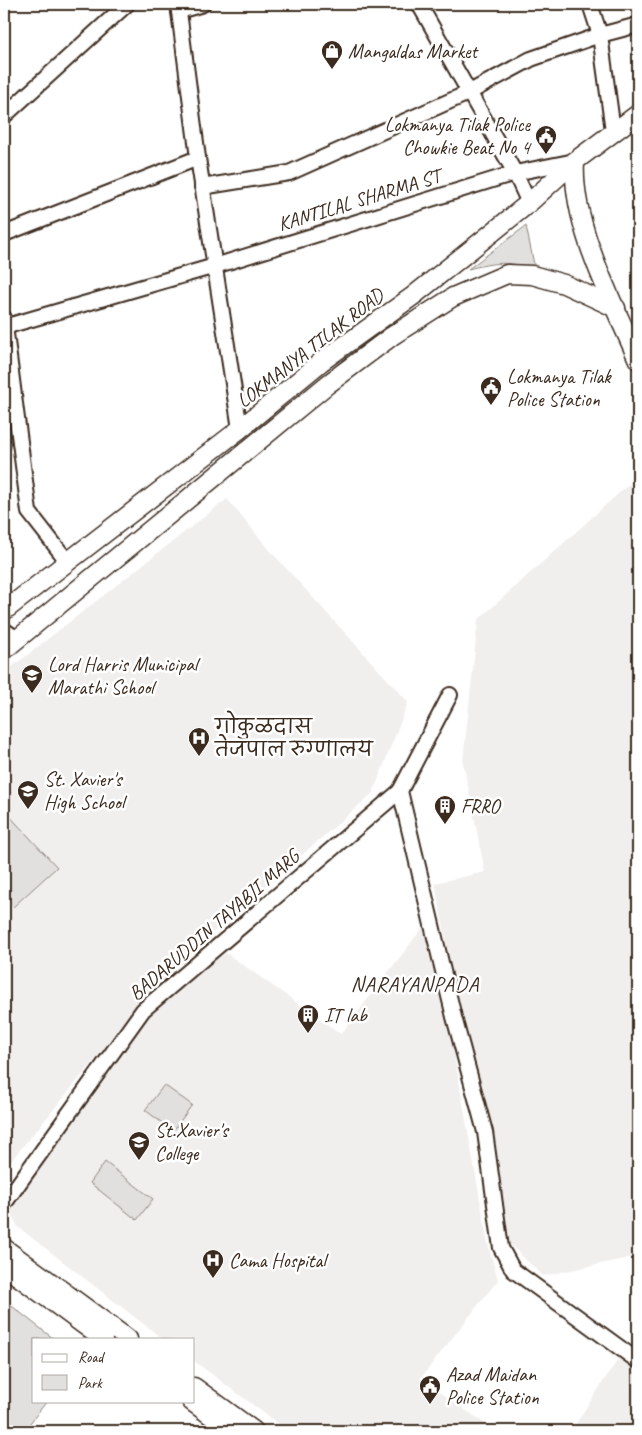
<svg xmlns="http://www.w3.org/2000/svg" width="642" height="1435" viewBox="0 0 642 1435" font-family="Caveat,'Playpen Sans Deva',sans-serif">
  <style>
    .built { fill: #f1efee }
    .green { fill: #e2e0de; stroke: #8e857e }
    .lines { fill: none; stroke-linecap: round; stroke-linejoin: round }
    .minor-casing { stroke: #3b2a1e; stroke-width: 18 }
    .major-casing { stroke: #3b2a1e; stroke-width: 21 }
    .minor { stroke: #fff; stroke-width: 14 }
    .major { stroke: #fff; stroke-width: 18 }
    .labels { text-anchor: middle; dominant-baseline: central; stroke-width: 5; stroke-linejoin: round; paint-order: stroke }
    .poi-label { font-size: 20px; fill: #3b2a1e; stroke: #fff; text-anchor: start }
    .street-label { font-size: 20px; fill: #3b2a1e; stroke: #fff }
    .neighbourhood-label { font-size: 21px; letter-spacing: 1px; fill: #3b2a1e; stroke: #fff }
  </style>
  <rect width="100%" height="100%" fill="#fff"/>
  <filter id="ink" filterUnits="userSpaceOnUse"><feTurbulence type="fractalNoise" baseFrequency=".02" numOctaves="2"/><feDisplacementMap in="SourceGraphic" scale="10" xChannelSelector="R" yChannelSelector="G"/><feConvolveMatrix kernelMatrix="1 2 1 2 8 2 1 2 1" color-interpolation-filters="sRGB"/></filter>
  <g filter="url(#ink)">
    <g class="built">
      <path d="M638,476v780l-95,20 -40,-38 -68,-355 50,-11 -22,-110 15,-142z"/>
      <path d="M227,499l47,56 134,147 -35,91 -202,176 -167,200v-496z"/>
      <path d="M430,918l58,326 10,36 -78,99 76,52h-208l-94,-70v-22h-31l-145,-112 -11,-22 141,-199 78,-53 115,81z"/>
      <path d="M620,1356l18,11v64h-67z"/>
    </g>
    <g class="green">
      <path d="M526,226l9,43c-28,-8 -39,-7 -67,0z"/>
      <path d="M4,810l53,57 -44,40 -9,-9z"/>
      <path d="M164,1085l28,20 -19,26 -28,-21z"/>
      <path d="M105,1162l48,37 -16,21 -47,-37z"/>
      <path d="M4,1300l50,39h-20v62h13l-23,30h-20z"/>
    </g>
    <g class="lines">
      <g class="minor-casing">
        <g id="minor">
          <path d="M178,4l20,154 42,271"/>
          <path d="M419,4l96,169 14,30"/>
          <path d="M590,4l10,31 13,96"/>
          <path d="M179,11l24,-7"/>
          <path d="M4,116l123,-112"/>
          <path d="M202,187l87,-14 179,-80 63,-34 69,-24 38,-10"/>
          <path d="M4,234l194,-76"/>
          <path d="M4,318l25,194 39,50"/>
          <path d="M4,327l211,-61 300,-93 60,-12"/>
          <path d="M4,630l13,9"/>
          <path d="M450,695l-50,96 54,226 31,115 16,116 12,22 125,91"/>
          <path d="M4,1204l139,-194 257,-219"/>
        </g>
      </g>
      <g class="major-casing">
        <g id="major">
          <path d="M575,161c-4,65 38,140 63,199"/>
          <path d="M4,611l236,-182 81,-67 92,-66 116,-93 46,-42 63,-47"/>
          <path d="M4,650l324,-266 64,-48 61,-39 54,-23 25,1 32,9 52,24"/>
          <path d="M4,1248l124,91"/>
          <path d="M4,1266l99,73"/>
          <path d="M194,1387l60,44"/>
          <path d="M191,1401l41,30"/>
        </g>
      </g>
      <use href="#minor" class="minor"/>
      <use href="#major" class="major"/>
    </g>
  </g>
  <defs>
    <g id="shop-pin" transform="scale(1.125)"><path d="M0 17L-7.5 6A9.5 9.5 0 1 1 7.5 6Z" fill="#3b2a1e" stroke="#fff"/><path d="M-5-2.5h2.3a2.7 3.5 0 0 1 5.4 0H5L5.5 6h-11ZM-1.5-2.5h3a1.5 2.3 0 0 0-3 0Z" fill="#fff"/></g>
    <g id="civic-pin" transform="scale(1.125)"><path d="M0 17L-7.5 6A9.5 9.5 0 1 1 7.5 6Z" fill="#3b2a1e" stroke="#fff"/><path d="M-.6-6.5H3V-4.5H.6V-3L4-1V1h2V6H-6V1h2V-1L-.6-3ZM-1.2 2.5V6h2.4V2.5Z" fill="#fff"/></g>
    <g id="school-pin" transform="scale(1.125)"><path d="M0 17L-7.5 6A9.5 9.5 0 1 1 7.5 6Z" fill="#3b2a1e" stroke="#fff"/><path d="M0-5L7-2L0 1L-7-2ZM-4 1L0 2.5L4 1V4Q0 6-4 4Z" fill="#fff"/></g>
    <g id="hospital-pin" transform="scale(1.125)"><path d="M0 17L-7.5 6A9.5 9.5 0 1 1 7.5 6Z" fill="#3b2a1e" stroke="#fff"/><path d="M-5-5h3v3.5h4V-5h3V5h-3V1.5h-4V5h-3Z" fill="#fff"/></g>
    <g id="building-pin" transform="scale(1.125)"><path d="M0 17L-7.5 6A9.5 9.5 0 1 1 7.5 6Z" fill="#3b2a1e" stroke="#fff"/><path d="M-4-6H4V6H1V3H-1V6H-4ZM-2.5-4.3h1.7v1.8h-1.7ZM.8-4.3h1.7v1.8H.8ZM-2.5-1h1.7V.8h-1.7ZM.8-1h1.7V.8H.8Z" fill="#fff"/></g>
    <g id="university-pin" transform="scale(1.125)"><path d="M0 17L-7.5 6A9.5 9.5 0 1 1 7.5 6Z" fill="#3b2a1e" stroke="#fff"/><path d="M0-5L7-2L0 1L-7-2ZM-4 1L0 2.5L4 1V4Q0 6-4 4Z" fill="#fff"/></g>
  </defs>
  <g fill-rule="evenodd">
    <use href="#shop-pin" x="332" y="51"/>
    <use href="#civic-pin" x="546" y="136"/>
    <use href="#civic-pin" x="491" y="387"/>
    <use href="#school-pin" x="32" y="675"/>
    <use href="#hospital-pin" x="199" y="738"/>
    <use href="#school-pin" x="28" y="791"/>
    <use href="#building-pin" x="445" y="806"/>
    <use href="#building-pin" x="308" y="1015"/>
    <use href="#university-pin" x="139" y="1142"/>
    <use href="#hospital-pin" x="213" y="1260"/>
    <use href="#civic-pin" x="430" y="1386"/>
  </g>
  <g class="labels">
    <g class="poi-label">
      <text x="348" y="51">Mangaldas Market</text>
      <text x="530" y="124" text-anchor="end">Lokmanya Tilak Police<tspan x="530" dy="23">Chowkie Beat No 4</tspan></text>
      <text x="507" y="376">Lokmanya Tilak<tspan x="507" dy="23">Police Station</tspan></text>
      <text x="48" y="664">Lord Harris Municipal<tspan x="48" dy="23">Marathi School</tspan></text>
      <text x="215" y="726">गोकुळदास<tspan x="215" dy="23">तेजपाल रुग्णालय</tspan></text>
      <text x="44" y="779">St. Xavier's<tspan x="44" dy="23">High School</tspan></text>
      <text x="461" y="806">FRRO</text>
      <text x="324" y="1015">IT lab</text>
      <text x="155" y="1130">St.Xavier's<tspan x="155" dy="23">College</tspan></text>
      <text x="229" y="1260">Cama Hospital</text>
      <text x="446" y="1374">Azad Maidan<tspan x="446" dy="23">Police Station</tspan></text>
    </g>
    <g class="street-label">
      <text transform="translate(359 200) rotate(-17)">KANTILAL SHARMA ST</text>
      <text transform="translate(310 348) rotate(-38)">LOKMANYA TILAK ROAD</text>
      <text transform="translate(214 925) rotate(-41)">BADARUDDIN TAYABJI MARG</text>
    </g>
    <g class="neighbourhood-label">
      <text x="415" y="984">NARAYANPADA</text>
    </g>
  </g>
  <rect width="642" height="1435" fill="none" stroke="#fff" stroke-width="20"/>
  <rect x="10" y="10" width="622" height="1415" fill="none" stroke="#3b2a1e" stroke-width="2" filter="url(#ink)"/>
  <rect x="32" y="1338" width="162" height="65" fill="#ffffff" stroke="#b1aaa5"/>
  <rect x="42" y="1354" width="25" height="8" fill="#ffffff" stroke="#b1aaa5"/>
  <text x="78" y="1362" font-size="15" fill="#3b2a1e">Road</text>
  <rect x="42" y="1375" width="25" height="15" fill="#e2e0de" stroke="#b1aaa5"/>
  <text x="78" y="1388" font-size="15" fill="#3b2a1e">Park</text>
</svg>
